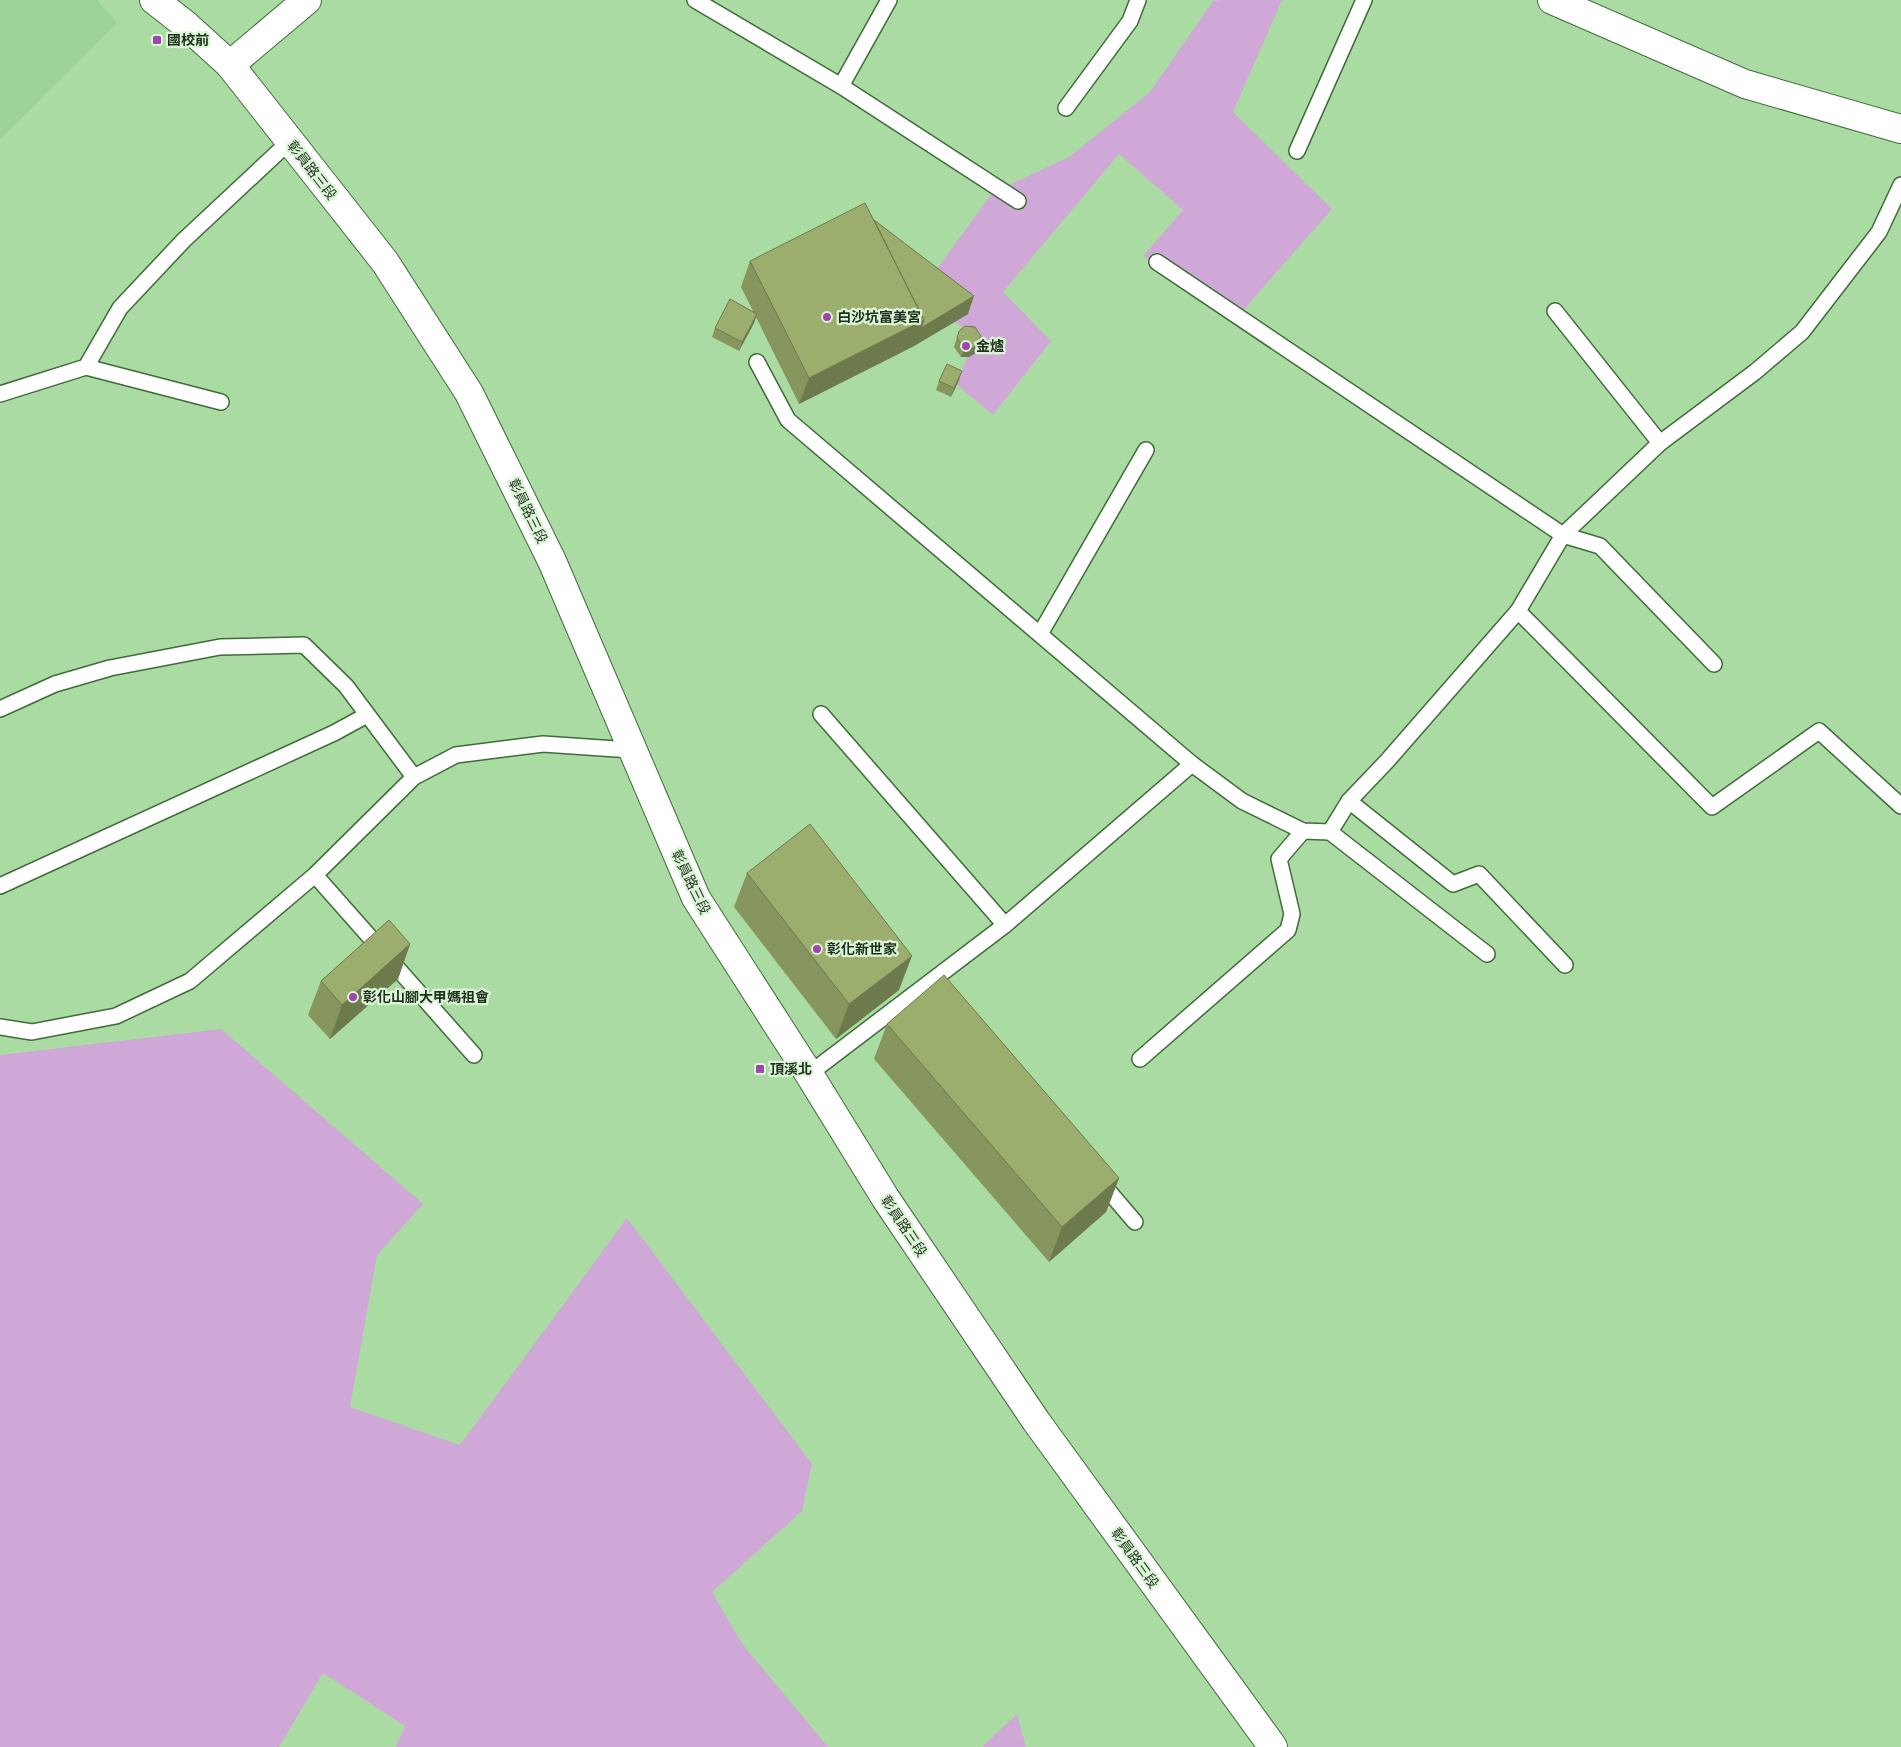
<svg xmlns="http://www.w3.org/2000/svg" width="1901" height="1747" viewBox="0 0 1901 1747" font-family="'Roboto Condensed','Noto Sans TC',sans-serif">
  <style>
    .built { fill: #9cd295 }
    .green { fill: #d0a8d7 }
    .lines { fill: none; stroke-linecap: round; stroke-linejoin: round }
    .service-casing { stroke: #406b3a; stroke-width: 18 }
    .minor-casing { stroke: #406b3a; stroke-width: 30 }
    .secondary-casing { stroke: #406b3a; stroke-width: 30 }
    .service { stroke: #fff; stroke-width: 15 }
    .minor { stroke: #fff; stroke-width: 28 }
    .secondary { stroke: #fff; stroke-width: 28 }
    .wall { fill: #86965e }
    .shaded-wall { fill: #6d7a4c }
    .building { fill: #9cae6d; stroke: #6d7a4c }
    .poi-dot { fill: #a045b0; stroke: #dcf4d8; stroke-width: 2 }
    .labels { text-anchor: middle; dominant-baseline: central; stroke-width: 4.5; stroke-linejoin: round; paint-order: stroke }
    .poi-label { font-size: 14px; font-weight: bold; fill: #1e301b; stroke: #dcf4d8; text-anchor: start }
    .street-label { font-size: 14px; fill: #1e301b; stroke: #dcf4d8 }
  </style>
  <rect width="100%" height="100%" fill="#aadba3"/>
  <path class="built" d="M0,0h97l20,23 -117,116z"/>
  <g class="green">
    <path d="M1222,0h60l-49,112 99,97 -94,107 -95,-60 40,-46 -64,-56 -116,138 48,49 -58,74 -37,-31 20,-47 -58,-42 74,-102 77,-36 81,-65 63,-91z"/>
    <path d="M221,1029l202,175 -46,51 -27,152 110,38 167,-227 185,246 -10,47 -90,81 31,53 85,102h-432l9,-21 -82,-53 -44,74h-279v-692z"/>
    <path d="M1017,1714l9,33h-44z"/>
  </g>
  <g class="lines">
    <g class="service-casing">
      <g id="service">
        <path d="M695,0l146,86 48,-86"/>
        <path d="M841,86l177,115"/>
        <path d="M1066,108l64,-87 8,-21"/>
        <path d="M1297,151l67,-151"/>
        <path d="M1157,262l406,273 37,11 114,118"/>
        <path d="M1555,311l105,132"/>
        <path d="M757,362l31,58 404,344"/>
        <path d="M86,367l135,35"/>
        <path d="M0,394l86,-27 34,-59 64,-68 106,-99"/>
        <path d="M1518,611l194,196 107,-76 82,75"/>
        <path d="M1040,634l106,-184"/>
        <path d="M0,709l55,-25 55,-16 110,-21 84,-2 42,41 68,91"/>
        <path d="M821,714l184,211"/>
        <path d="M1349,801l104,83 26,-10 86,91"/>
        <path d="M1330,832l157,122"/>
        <path d="M315,875l159,180"/>
        <path d="M0,886l334,-153 33,-18"/>
        <path d="M0,1027l32,5 84,-16 74,-35 125,-106 99,-98 42,-22 87,-11 88,6"/>
        <path d="M1140,1059l148,-129 4,-16 -13,-55 24,-28"/>
        <path d="M809,1074l196,-149 187,-161 50,37 61,30 27,1 19,-31 39,-41 130,-149 45,-76 97,-92 95,-71 47,-40 77,-100 22,-47"/>
        <path d="M1100,1181l35,41"/>
      </g>
    </g>
    <g class="minor-casing">
      <g id="minor">
        <path d="M1552,0l193,84 156,45"/>
        <path d="M230,65l77,-65"/>
      </g>
    </g>
    <g class="secondary-casing">
      <path id="secondary" d="M154,0l32,25 44,40 155,197 84,131 83,168 144,337 113,176 77,125 150,222 237,326"/>
    </g>
    <use href="#service" class="service"/>
    <use href="#minor" class="minor"/>
    <use href="#secondary" class="secondary"/>
  </g>
  <g class="wall">
    <path d="M874,220l94,94 -54,32 -115,58 -43,-87 -2,6 -15,28 -27,-14 3,-9 38,-17 -12,-24 9,-26z"/>
    <path d="M959,331l17,22 -7,4h-8l-7,-10z"/>
    <path d="M959,380l-8,17 -15,-7 3,-9z"/>
    <path d="M747,873l152,117 -63,49 -102,-132z"/>
    <path d="M410,944l-12,35 -68,60 -22,-24 13,-34z"/>
    <path d="M887,1024l232,154 -13,34 -57,50 -175,-203z"/>
  </g>
  <g class="shaded-wall">
    <path d="M974,296l-6,18 -54,32 -115,58 10,-26 115,-58z"/>
    <path d="M757,314l-3,9 -15,28 3,-9z"/>
    <path d="M979,344l-3,9 -7,4h-8l4,-9z"/>
    <path d="M962,371l-3,9 -8,17 3,-9z"/>
    <path d="M410,944l-12,35 -68,60 12,-34z"/>
    <path d="M912,956l-13,34 -63,49 13,-35z"/>
    <path d="M1119,1178l-13,34 -57,50 13,-35z"/>
  </g>
  <g class="building">
    <path d="M865,203l59,117 -115,58 -59,-117z"/>
    <path d="M874,220l100,76 -53,32 3,-8z"/>
    <path d="M730,299l27,15 -15,28 -27,-14z"/>
    <path d="M965,326l10,1 6,9 -2,8 -7,4h-7l-8,-10 2,-7z"/>
    <path d="M947,364l15,7 -8,17 -15,-7z"/>
    <path d="M810,824l102,132 -63,48 -102,-131z"/>
    <path d="M389,920l21,24 -68,61 -21,-24z"/>
    <path d="M944,975l175,203 -57,49 -175,-203z"/>
  </g>
  <g class="poi-dot">
    <rect x="152" y="35" width="10" height="10" rx="2.5"/>
    <circle cx="827" cy="317" r="5"/>
    <circle cx="966" cy="346" r="5"/>
    <circle cx="817" cy="949" r="5"/>
    <circle cx="353" cy="997" r="5"/>
    <rect x="755" y="1064" width="10" height="10" rx="2.5"/>
  </g>
  <g class="labels">
    <g class="poi-label">
      <text x="167" y="40">國校前</text>
      <text x="837" y="317">白沙坑富美宮</text>
      <text x="976" y="346">金爐</text>
      <text x="827" y="949">彰化新世家</text>
      <text x="363" y="997">彰化山腳大甲媽祖會</text>
      <text x="770" y="1069">頂溪北</text>
    </g>
    <g class="street-label">
      <text transform="translate(312 170) rotate(52)">彰員路三段</text>
      <text transform="translate(528 511) rotate(64)">彰員路三段</text>
      <text transform="translate(691 882) rotate(64)">彰員路三段</text>
      <text transform="translate(904 1226) rotate(56)">彰員路三段</text>
      <text transform="translate(1135 1558) rotate(54)">彰員路三段</text>
    </g>
  </g>
</svg>
